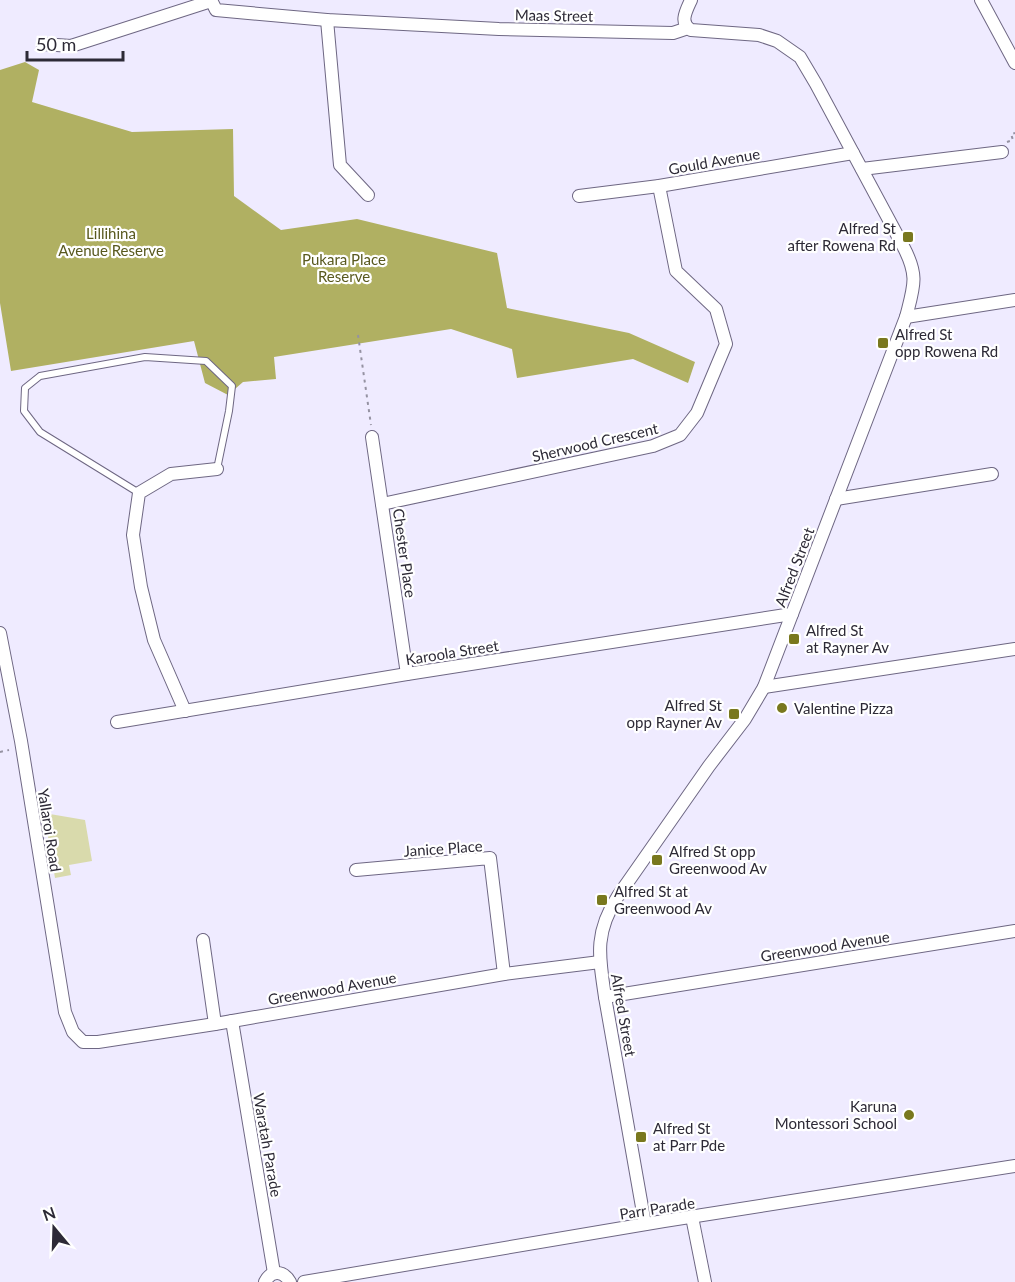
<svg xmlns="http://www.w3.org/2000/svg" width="1015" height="1282" viewBox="0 0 1015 1282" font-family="Lato,sans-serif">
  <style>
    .green { fill: #d9daac }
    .forest { fill: #b0b062 }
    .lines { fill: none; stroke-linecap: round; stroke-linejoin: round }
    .lane-casing { stroke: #6e6783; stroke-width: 8 }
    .street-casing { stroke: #6e6783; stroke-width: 14 }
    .path { stroke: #9592a2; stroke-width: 2; stroke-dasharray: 3 4.5; stroke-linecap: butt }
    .lane { stroke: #fff; stroke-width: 6 }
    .street { stroke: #fff; stroke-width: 12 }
    .poi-dot { fill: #79781e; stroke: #fff; stroke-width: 2 }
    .labels { text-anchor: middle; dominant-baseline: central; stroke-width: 4.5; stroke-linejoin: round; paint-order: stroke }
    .street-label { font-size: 15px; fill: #2d2a36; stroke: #fff }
    .poi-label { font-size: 15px; fill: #2d2a36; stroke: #fff; text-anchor: start }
    .park-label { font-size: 15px; fill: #59591f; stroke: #fff }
  </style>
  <rect width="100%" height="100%" fill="#efebff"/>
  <path class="green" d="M44,813l41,7 7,41 -23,4 2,10 -16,3z"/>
  <path class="forest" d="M25,62l14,8 -7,32 100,30 101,-3 1,67 47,34 76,-11 140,34 10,55 122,25 66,29 -7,21 -55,-24 -116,19 -5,-29 -61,-20 -177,28 2,22 -33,3 -15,13 -23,-12 -11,-42 -183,30 -11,-68v-233z"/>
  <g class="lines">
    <g class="lane-casing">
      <path id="lane" d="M139,493l-99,-61 -16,-21 1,-23 15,-12 105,-19 61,4 26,25 -3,25 -12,58"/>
    </g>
    <g class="street-casing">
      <g id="street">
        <path d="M211,0l5,10 111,10 172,9 174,4 15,-5"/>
        <path d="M981,0l34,63"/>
        <path d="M327,20l13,145 28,30"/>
        <path d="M43,44l28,2 140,-45"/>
        <path d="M862,169l140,-17"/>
        <path d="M579,196l80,-10 194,-33"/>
        <path d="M906,317l109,-17"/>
        <path d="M372,437l35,237"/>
        <path d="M836,499l156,-25"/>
        <path d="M382,504l271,-58 27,-11 17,-22 29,-69 -10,-35 -40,-38 -17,-85"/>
        <path d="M0,633l21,108 44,271 8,20 10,10h15l117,-18 289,-50 96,-12"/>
        <path d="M764,687l251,-38"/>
        <path d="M185,711l-31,-71 -13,-53 -8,-52 6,-42 32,-19 46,-5"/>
        <path d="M117,722l290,-48 385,-60"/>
        <path d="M356,870l134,-12 14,116"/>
        <path d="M203,940l12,84"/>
        <path d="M605,997l410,-66"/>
        <path d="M232,1021l42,252"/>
        <path d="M692,1217l13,65"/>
        <path d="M645,1224l-40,-227c-6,-41 -11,-64 13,-101l91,-130 36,-47 19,-32 142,-370c8,-31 13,-41 -3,-71l-87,-162 -16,-27 -23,-16 -18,-6 -68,-5c-12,-7 -5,-19 0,-30"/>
        <path d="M265,1282c6,-12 18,-12 25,0"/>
        <path d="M304,1282l360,-61 351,-55"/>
      </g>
    </g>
    <g class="path">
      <path d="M1007,142l6,-2 -2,-6 4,-1"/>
      <path d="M358,335l13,90"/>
      <path d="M0,752l9,-2"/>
    </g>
    <use href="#lane" class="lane"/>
    <use href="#street" class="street"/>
  </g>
  <g class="poi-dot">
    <rect x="902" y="231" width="12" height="12" rx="3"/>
    <rect x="877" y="337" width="12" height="12" rx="3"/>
    <rect x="788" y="633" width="12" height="12" rx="3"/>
    <circle cx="782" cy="708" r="6"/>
    <rect x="728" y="708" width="12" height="12" rx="3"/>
    <rect x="651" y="854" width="12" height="12" rx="3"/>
    <rect x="596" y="894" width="12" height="12" rx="3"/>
    <circle cx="909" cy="1115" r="6"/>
    <rect x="635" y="1131" width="12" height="12" rx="3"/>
  </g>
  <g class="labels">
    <g class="street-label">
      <text transform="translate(554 15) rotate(1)">Maas Street</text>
      <text transform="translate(714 161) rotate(-10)">Gould Avenue</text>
      <text transform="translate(595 442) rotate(-13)">Sherwood Crescent</text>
      <text transform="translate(405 553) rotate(82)">Chester Place</text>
      <text transform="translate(794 567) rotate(-69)">Alfred Street</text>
      <text transform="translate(452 652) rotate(-9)">Karoola Street</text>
      <text transform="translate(50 830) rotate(81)">Yallaroi Road</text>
      <text transform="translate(443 848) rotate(-4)">Janice Place</text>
      <text transform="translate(825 946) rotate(-9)">Greenwood Avenue</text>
      <text transform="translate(332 988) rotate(-10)">Greenwood Avenue</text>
      <text transform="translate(624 1015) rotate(80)">Alfred Street</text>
      <text transform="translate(268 1145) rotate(80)">Waratah Parade</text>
      <text transform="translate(657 1208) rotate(-9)">Parr Parade</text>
    </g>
    <g class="poi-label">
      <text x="896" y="228" text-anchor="end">Alfred St<tspan x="896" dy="17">after Rowena Rd</tspan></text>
      <text x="895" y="334">Alfred St<tspan x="895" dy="17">opp Rowena Rd</tspan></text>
      <text x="806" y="630">Alfred St<tspan x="806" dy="17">at Rayner Av</tspan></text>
      <text x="722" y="705" text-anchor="end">Alfred St<tspan x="722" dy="17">opp Rayner Av</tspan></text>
      <text x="794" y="708">Valentine Pizza</text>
      <text x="669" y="851">Alfred St opp<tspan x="669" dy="17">Greenwood Av</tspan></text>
      <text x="614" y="891">Alfred St at<tspan x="614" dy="17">Greenwood Av</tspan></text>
      <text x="897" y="1106" text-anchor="end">Karuna<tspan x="897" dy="17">Montessori School</tspan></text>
      <text x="653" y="1128">Alfred St<tspan x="653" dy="17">at Parr Pde</tspan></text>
    </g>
    <g class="park-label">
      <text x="111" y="233">Lillihina<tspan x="111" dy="17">Avenue Reserve</tspan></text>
      <text x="344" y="259">Pukara Place<tspan x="344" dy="17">Reserve</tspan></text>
    </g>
  </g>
  <g transform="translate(54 1228) rotate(341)" stroke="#ffffff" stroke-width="4.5" paint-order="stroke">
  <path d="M0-4.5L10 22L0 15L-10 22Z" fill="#2d2a36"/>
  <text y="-9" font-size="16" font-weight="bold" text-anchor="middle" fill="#2d2a36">N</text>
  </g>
  <path d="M27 51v9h96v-9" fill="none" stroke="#2d2a36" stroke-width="3"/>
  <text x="36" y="51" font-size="18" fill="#2d2a36" stroke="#ffffff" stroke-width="4.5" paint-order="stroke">50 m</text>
</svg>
